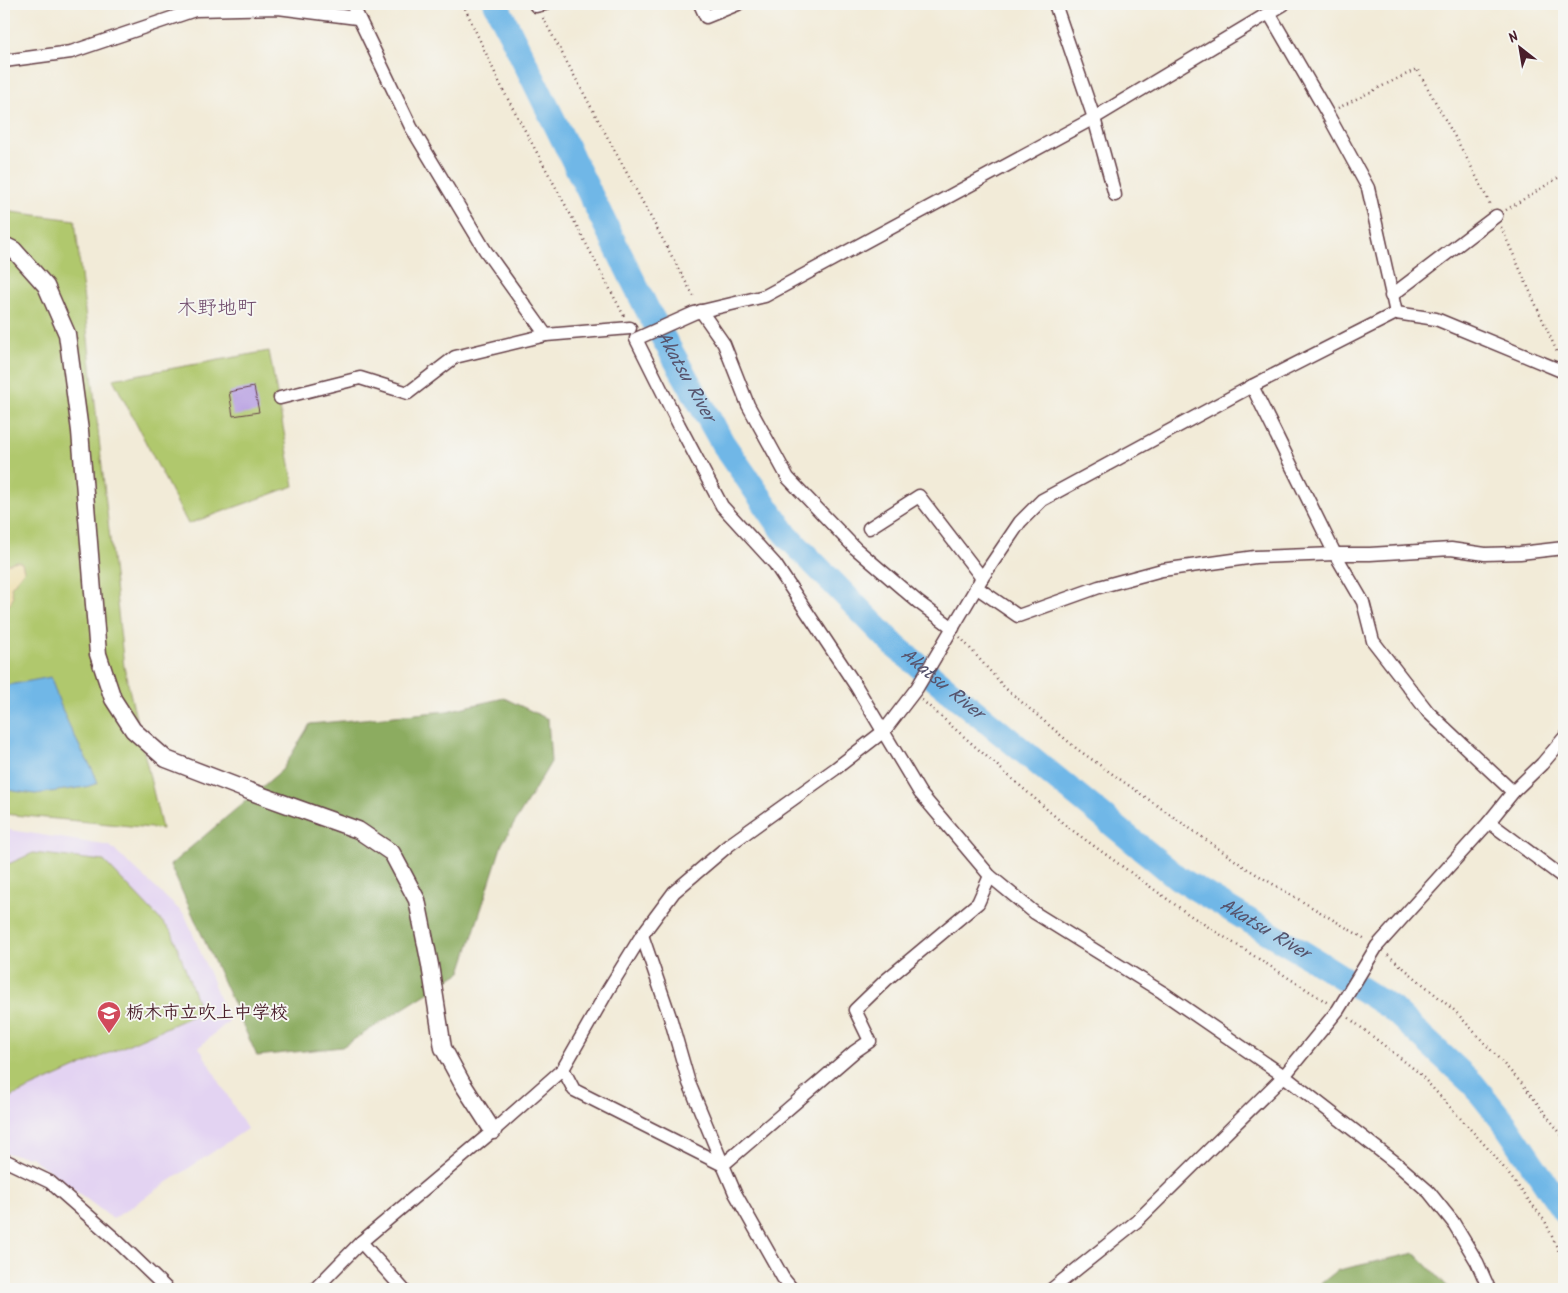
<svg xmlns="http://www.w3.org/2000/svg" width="1568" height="1293" viewBox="0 0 1568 1293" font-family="Kalam,'Klee One',sans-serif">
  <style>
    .built { fill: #e3d3f2 }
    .green { fill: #b0c86d; stroke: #7d744c }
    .forest { fill: #8cac60; stroke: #6b6646 }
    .sand { fill: #eeda9e; stroke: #9c7c64 }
    .water { fill: #6fb7e7; stroke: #5c6b89 }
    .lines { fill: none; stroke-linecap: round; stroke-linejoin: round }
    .river { stroke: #6fb7e7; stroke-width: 25 }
    .building { fill: #b196e0 }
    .minor-casing { stroke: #633e45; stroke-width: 15 }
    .tertiary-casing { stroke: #633e45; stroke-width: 19 }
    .path { stroke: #633e45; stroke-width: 2.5; stroke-dasharray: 1 4; stroke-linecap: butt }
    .minor { stroke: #fff; stroke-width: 12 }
    .tertiary { stroke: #fff; stroke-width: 16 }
    .labels { text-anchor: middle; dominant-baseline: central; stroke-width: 4; stroke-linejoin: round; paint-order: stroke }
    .poi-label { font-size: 18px; font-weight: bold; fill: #4a1f2b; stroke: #f6f6f2; text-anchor: start }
    .water-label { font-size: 19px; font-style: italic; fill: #57546d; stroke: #f6f6f2 }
    .quarter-label { font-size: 20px; fill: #6e496a; stroke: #f6f6f2 }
  </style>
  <rect width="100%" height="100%" fill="#f6f6f2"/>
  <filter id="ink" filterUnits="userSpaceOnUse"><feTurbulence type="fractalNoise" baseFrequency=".02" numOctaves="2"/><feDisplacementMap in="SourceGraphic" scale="10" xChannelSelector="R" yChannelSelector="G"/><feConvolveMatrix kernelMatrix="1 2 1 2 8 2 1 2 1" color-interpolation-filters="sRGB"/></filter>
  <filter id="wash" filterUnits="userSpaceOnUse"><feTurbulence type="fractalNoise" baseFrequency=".0096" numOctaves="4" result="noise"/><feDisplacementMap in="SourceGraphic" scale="20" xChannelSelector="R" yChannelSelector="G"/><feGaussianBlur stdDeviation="1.12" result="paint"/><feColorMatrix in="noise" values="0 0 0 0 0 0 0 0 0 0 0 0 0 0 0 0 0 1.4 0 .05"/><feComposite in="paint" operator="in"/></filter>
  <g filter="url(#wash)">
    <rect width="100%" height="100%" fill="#f2ebd8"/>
    <path class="built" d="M4,829l106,17 75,69 44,106 -30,26 48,82 -134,90 -82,-62 -27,-4z"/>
    <g class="green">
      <path d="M4,211l71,9 49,447 38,162 -158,-15z"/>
      <path d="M269,351l25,135 -106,38 -75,-145z"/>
      <path d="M33,853l71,8 68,71 29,80 -197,88v-234z"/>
    </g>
    <g class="forest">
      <path d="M504,698l44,21 3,43 -49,82 -41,128 -119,75 -85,9 -87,-191 112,-95 28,-46 137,-13z"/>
      <path d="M1415,1253l35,36h-136l24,-19z"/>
    </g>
    <path class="sand" d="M17,561l5,2 2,8 -13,16 2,10 -3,7 -6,3v-42z"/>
    <path class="water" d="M51,677c7,25 18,49 30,72 6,12 13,21 17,34l-12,4 -51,7 -28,-4 -3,-14v-90z"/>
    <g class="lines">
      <path class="river" id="s1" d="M496,4l152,307 74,131 65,94 109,111 282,231 130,78 83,52 82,76 33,41 58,86"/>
    </g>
    <g id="blocks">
      <path class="building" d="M254,387l5,25 -26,4 -4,-24z"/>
    </g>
  </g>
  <g filter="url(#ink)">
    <use href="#blocks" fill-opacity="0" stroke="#633e45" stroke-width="1"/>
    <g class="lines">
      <g class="minor-casing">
        <g id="minor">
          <path d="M352,4l59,123 74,123 61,85"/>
          <path d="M700,4l6,13 32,-13"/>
          <path d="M1055,4l39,114 21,77"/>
          <path d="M1284,4l-190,114 -329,178 -71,17 -58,26 43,86 43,81 53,58 81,122 64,107 70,83 45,37 127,79 122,84 112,87 33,29 24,30 24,40 12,27"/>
          <path d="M536,6l9,-2"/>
          <path d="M1269,13l58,100 41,75 28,125"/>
          <path d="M4,61l67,-9 124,-42 83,-2 79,10"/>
          <path d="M1391,296l105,-80"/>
          <path d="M701,311l23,33 24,61 40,73 67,70 63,54 35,26"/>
          <path d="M1252,386l83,168 28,48 10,39 55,71 85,80"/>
          <path d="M280,398l80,-20 48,15 47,-36 91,-22 84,-7"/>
          <path d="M869,528l50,-32 63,82"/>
          <path d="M976,587l42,29 81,-29 63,-17 93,-13 80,-3h35l81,-5 34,5 35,-1 44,-5"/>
          <path d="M1564,738l-22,26 -29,28 -24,30 75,56"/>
          <path d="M642,935l28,82 19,66 34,82 12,28 48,85 9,11"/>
          <path d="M563,1069l11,21 149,75"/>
          <path d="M4,1160l46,22 65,57 52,50"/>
          <path d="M723,1165l131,-113 16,-11 -15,-31 31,-30 92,-77 12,-27"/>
          <path d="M361,1242l42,47"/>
          <path d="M315,1289l46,-47 132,-111 70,-62 45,-79 34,-55 32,-43 55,-47 106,-76 49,-38 33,-43 65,-110 38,-56 22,-22 210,-114 144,-73 40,6 128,53"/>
          <path d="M1052,1289l85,-68 147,-145 54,-66 39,-64 112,-124"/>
        </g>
      </g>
      <g class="tertiary-casing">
        <path id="tertiary" d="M4,245l10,5 32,36 21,48 13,97 18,223 15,45 20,31 33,29 83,32 109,39 34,23 25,47 13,65 13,83 19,35 31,48"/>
      </g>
      <g class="path">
        <path d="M463,4l40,86 77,142 44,84"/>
        <path d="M543,18l152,281"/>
        <path d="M1338,108l79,-39 53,95 20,40"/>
        <path d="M1506,210l52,-32 6,-6"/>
        <path d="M1501,227l56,125v2"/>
        <path d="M960,637l45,51 72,61 169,119 121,72"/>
        <path d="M922,700l143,125 123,89 140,89"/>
        <path d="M1388,955l67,56 69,75 40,52"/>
        <path d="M1349,1018l69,54 75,82 52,67 19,42"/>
      </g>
      <use href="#minor" class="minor"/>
      <use href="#tertiary" class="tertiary"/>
    </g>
  </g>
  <defs>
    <g id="school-pin" transform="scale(1.25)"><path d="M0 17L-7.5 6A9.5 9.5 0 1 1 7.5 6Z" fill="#d1495b" stroke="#f6f6f2"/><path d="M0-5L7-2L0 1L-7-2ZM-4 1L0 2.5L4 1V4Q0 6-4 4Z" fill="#fff"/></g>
  </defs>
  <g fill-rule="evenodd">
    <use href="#school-pin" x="109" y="1013"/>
  </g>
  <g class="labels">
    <g class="poi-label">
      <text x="126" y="1013">栃木市立吹上中学校</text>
    </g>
    <g class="water-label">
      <text stroke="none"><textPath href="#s1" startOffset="418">Akatsu River</textPath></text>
      <text stroke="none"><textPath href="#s1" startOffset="822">Akatsu River</textPath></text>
      <text stroke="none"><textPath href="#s1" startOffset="1228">Akatsu River</textPath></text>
    </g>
    <g class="quarter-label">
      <text x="217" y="309">木野地町</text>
    </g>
  </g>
  <rect width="1568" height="1293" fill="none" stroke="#f6f6f2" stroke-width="20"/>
  <g transform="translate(1520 48) rotate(329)" stroke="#f6f6f2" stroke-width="4" paint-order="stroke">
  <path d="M0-4L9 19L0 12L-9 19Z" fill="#4a1f2b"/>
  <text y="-8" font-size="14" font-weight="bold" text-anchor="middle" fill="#4a1f2b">N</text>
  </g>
</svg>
